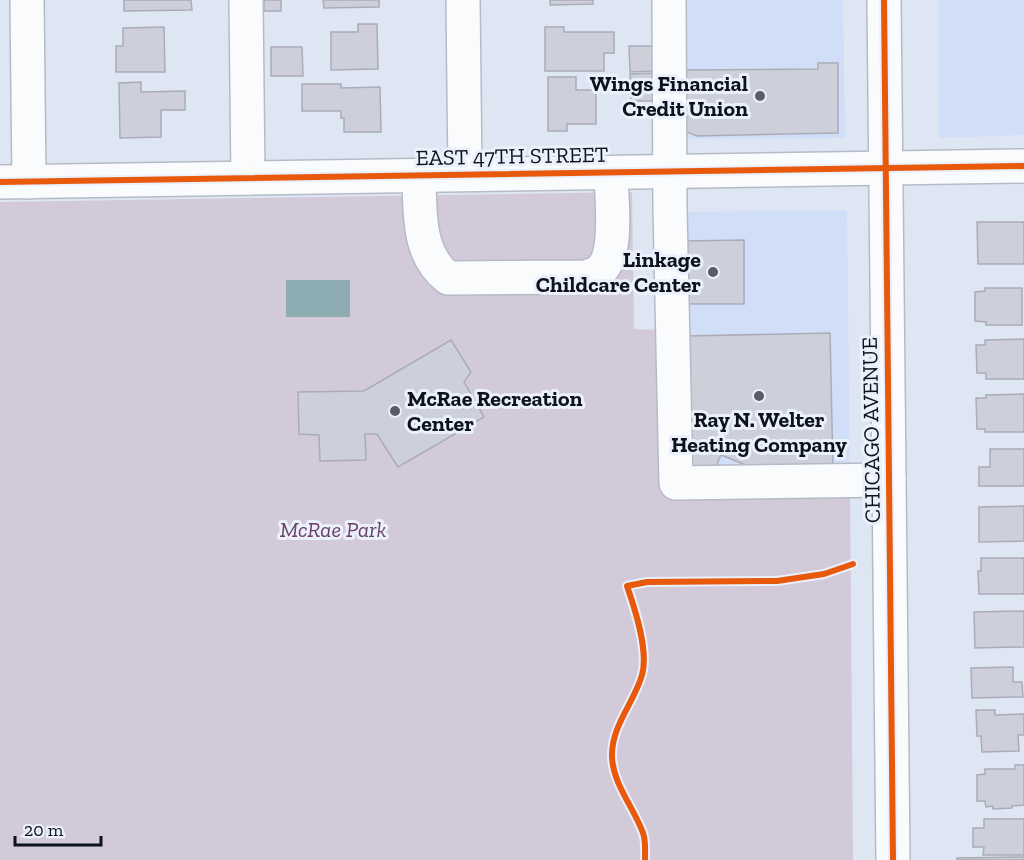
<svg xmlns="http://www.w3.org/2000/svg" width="1024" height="860" viewBox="0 0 1024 860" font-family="'Zilla Slab',serif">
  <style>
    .built { fill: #d1def8 }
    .green { fill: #d2c9d9 }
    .water { fill: #8dadb3 }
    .building { fill: #cdcfdb; stroke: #abacb8; stroke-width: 1.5 }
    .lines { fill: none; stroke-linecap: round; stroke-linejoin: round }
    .minor-casing { stroke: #b5bbc6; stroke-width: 36 }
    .minor { stroke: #fafbfd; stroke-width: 33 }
    .cycleway-casing { stroke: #eaf0fc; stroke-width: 10 }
    .cycleway { stroke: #e8590c; stroke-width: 6 }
    .poi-dot { fill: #575c68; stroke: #eaf0fc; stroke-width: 2 }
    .labels { text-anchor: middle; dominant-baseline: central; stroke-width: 6; stroke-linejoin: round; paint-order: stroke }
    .poi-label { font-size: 22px; font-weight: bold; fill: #0e121d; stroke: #eaf0fc; text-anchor: end }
    .street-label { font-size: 22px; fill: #0e121d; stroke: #eaf0fc }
    .park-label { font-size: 22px; font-style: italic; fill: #6b4165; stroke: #eaf0fc }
  </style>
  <rect width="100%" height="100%" fill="#dfe6f3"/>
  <g class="built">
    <path d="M677,0h166l2,138 -168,1z"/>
    <path d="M938,0h86v135l-85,3z"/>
    <path d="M847,210l3,278 -188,5 -3,-163 16,-118z"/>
  </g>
  <path class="green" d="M632,192l2,137 25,1 3,163 188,-5 3,372h-853v-658z"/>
  <rect class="water" x="286" y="280" width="64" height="37"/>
  <g class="building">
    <path d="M124,0h67l1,10 -68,1z"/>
    <rect x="264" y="0" width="17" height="11"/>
    <path d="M323,0h56v7l-55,1z"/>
    <path d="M550,0h43v4l-43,1z"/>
    <path d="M358,24h19l1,45 -47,1v-38h27z"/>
    <path d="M164,27l1,45h-49v-26h7v-18z"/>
    <path d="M545,27h19v5h50v21h-10v18h-59z"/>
    <path d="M629,46h28v25l-27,1z"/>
    <path d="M271,47h31l1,29h-32z"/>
    <path d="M818,63h20v70l-141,3 -10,-4 -4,-5 -2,-57 137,-1z"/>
    <path d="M658,73v28h-27l-1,-27z"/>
    <path d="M548,77h28v13h20v34h-29v7h-19z"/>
    <path d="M141,82v10l44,-1v19h-24v27l-41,1 -1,-55z"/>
    <path d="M302,84h39v4l39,-1 1,45h-37v-14h-3v-7h-39z"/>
    <path d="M977,222h47v42h-46z"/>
    <path d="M744,240v64h-61v-63z"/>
    <path d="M985,288h37v37h-36v-3l-11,-1v-29l10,-1z"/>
    <path d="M830,333l3,136 -75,1 -37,-15 -7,16h-26l-2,-135z"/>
    <path d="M1024,339v40h-38v-6h-9l-1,-28h9v-5z"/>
    <path d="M451,340l20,32 -7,10 20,35 -86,50 -21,-33h-12l1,26 -46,1 -1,-26 -20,-1 -1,-42 66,-1z"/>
    <path d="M1024,394v38h-39v-3h-8l-1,-31h10v-3z"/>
    <path d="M990,449h34v37h-45v-19h11z"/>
    <path d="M1024,506v35l-45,1v-35z"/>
    <path d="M981,558h43v36h-45l-1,-23h3z"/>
    <path d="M1024,611v36l-49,1 -1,-36z"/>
    <path d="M1013,667v15h9l1,15 -51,1 -1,-30z"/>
    <path d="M976,710h19v5l29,-1v21h-6l1,16 -37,1 -1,-16h-4z"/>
    <path d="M1015,765h9v40l-12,1v2l-19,1v-3l-7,1 -1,-6h-8v-26l8,-1v-5h30z"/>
    <path d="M984,819h40v36h-41l1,-8h-11v-19h11z"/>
    <path d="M1024,857v3h-67v-2z"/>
  </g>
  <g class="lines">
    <g class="minor-casing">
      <g id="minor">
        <path d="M27,0l2,182"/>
        <path d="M246,0l2,178"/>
        <path d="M463,0l2,174"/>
        <path d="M669,0l1,209 6,274 213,-3"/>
        <path d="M884,0l9,860"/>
        <path d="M419,175c1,36 -2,79 29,103l137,-1c4,-1 10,-3 13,-5 22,-14 13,-75 13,-99"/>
        <path d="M0,182l1024,-16"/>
      </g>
    </g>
    <use href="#minor" class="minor"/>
    <g class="cycleway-casing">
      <g id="cycleway">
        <path d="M884,0l9,860"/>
        <path d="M0,182l1024,-16"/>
        <path d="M645,860c0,-9 1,-19 -2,-27 -9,-25 -30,-49 -31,-76 -1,-31 22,-54 30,-82 7,-24 -7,-66 -15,-89l20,-4 130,-1 47,-7 29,-10"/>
      </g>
    </g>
    <use href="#cycleway" class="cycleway"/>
  </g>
  <g class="poi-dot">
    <circle cx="760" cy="96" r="6"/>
    <circle cx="713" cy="272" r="6"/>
    <circle cx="759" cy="396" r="6"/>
    <circle cx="395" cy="411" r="6"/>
  </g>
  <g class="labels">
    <g class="poi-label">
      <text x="748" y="83">Wings Financial<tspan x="748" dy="25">Credit Union</tspan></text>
      <text x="701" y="259">Linkage<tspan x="701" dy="25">Childcare Center</tspan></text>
      <text x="407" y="398" text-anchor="start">McRae Recreation<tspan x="407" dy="25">Center</tspan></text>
      <text x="759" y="419" text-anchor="middle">Ray N. Welter<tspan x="759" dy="25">Heating Company</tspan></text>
    </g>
    <g class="street-label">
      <text transform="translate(512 156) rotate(-1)">EAST 47TH STREET</text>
      <text transform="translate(871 430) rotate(-91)">CHICAGO AVENUE</text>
    </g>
    <g class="park-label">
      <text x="333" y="529">McRae Park</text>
    </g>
  </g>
  <path d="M15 836v9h86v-9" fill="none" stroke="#0e121d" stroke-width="3"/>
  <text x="24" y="836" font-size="18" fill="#0e121d" stroke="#eaf0fc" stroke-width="4.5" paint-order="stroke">20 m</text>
</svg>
